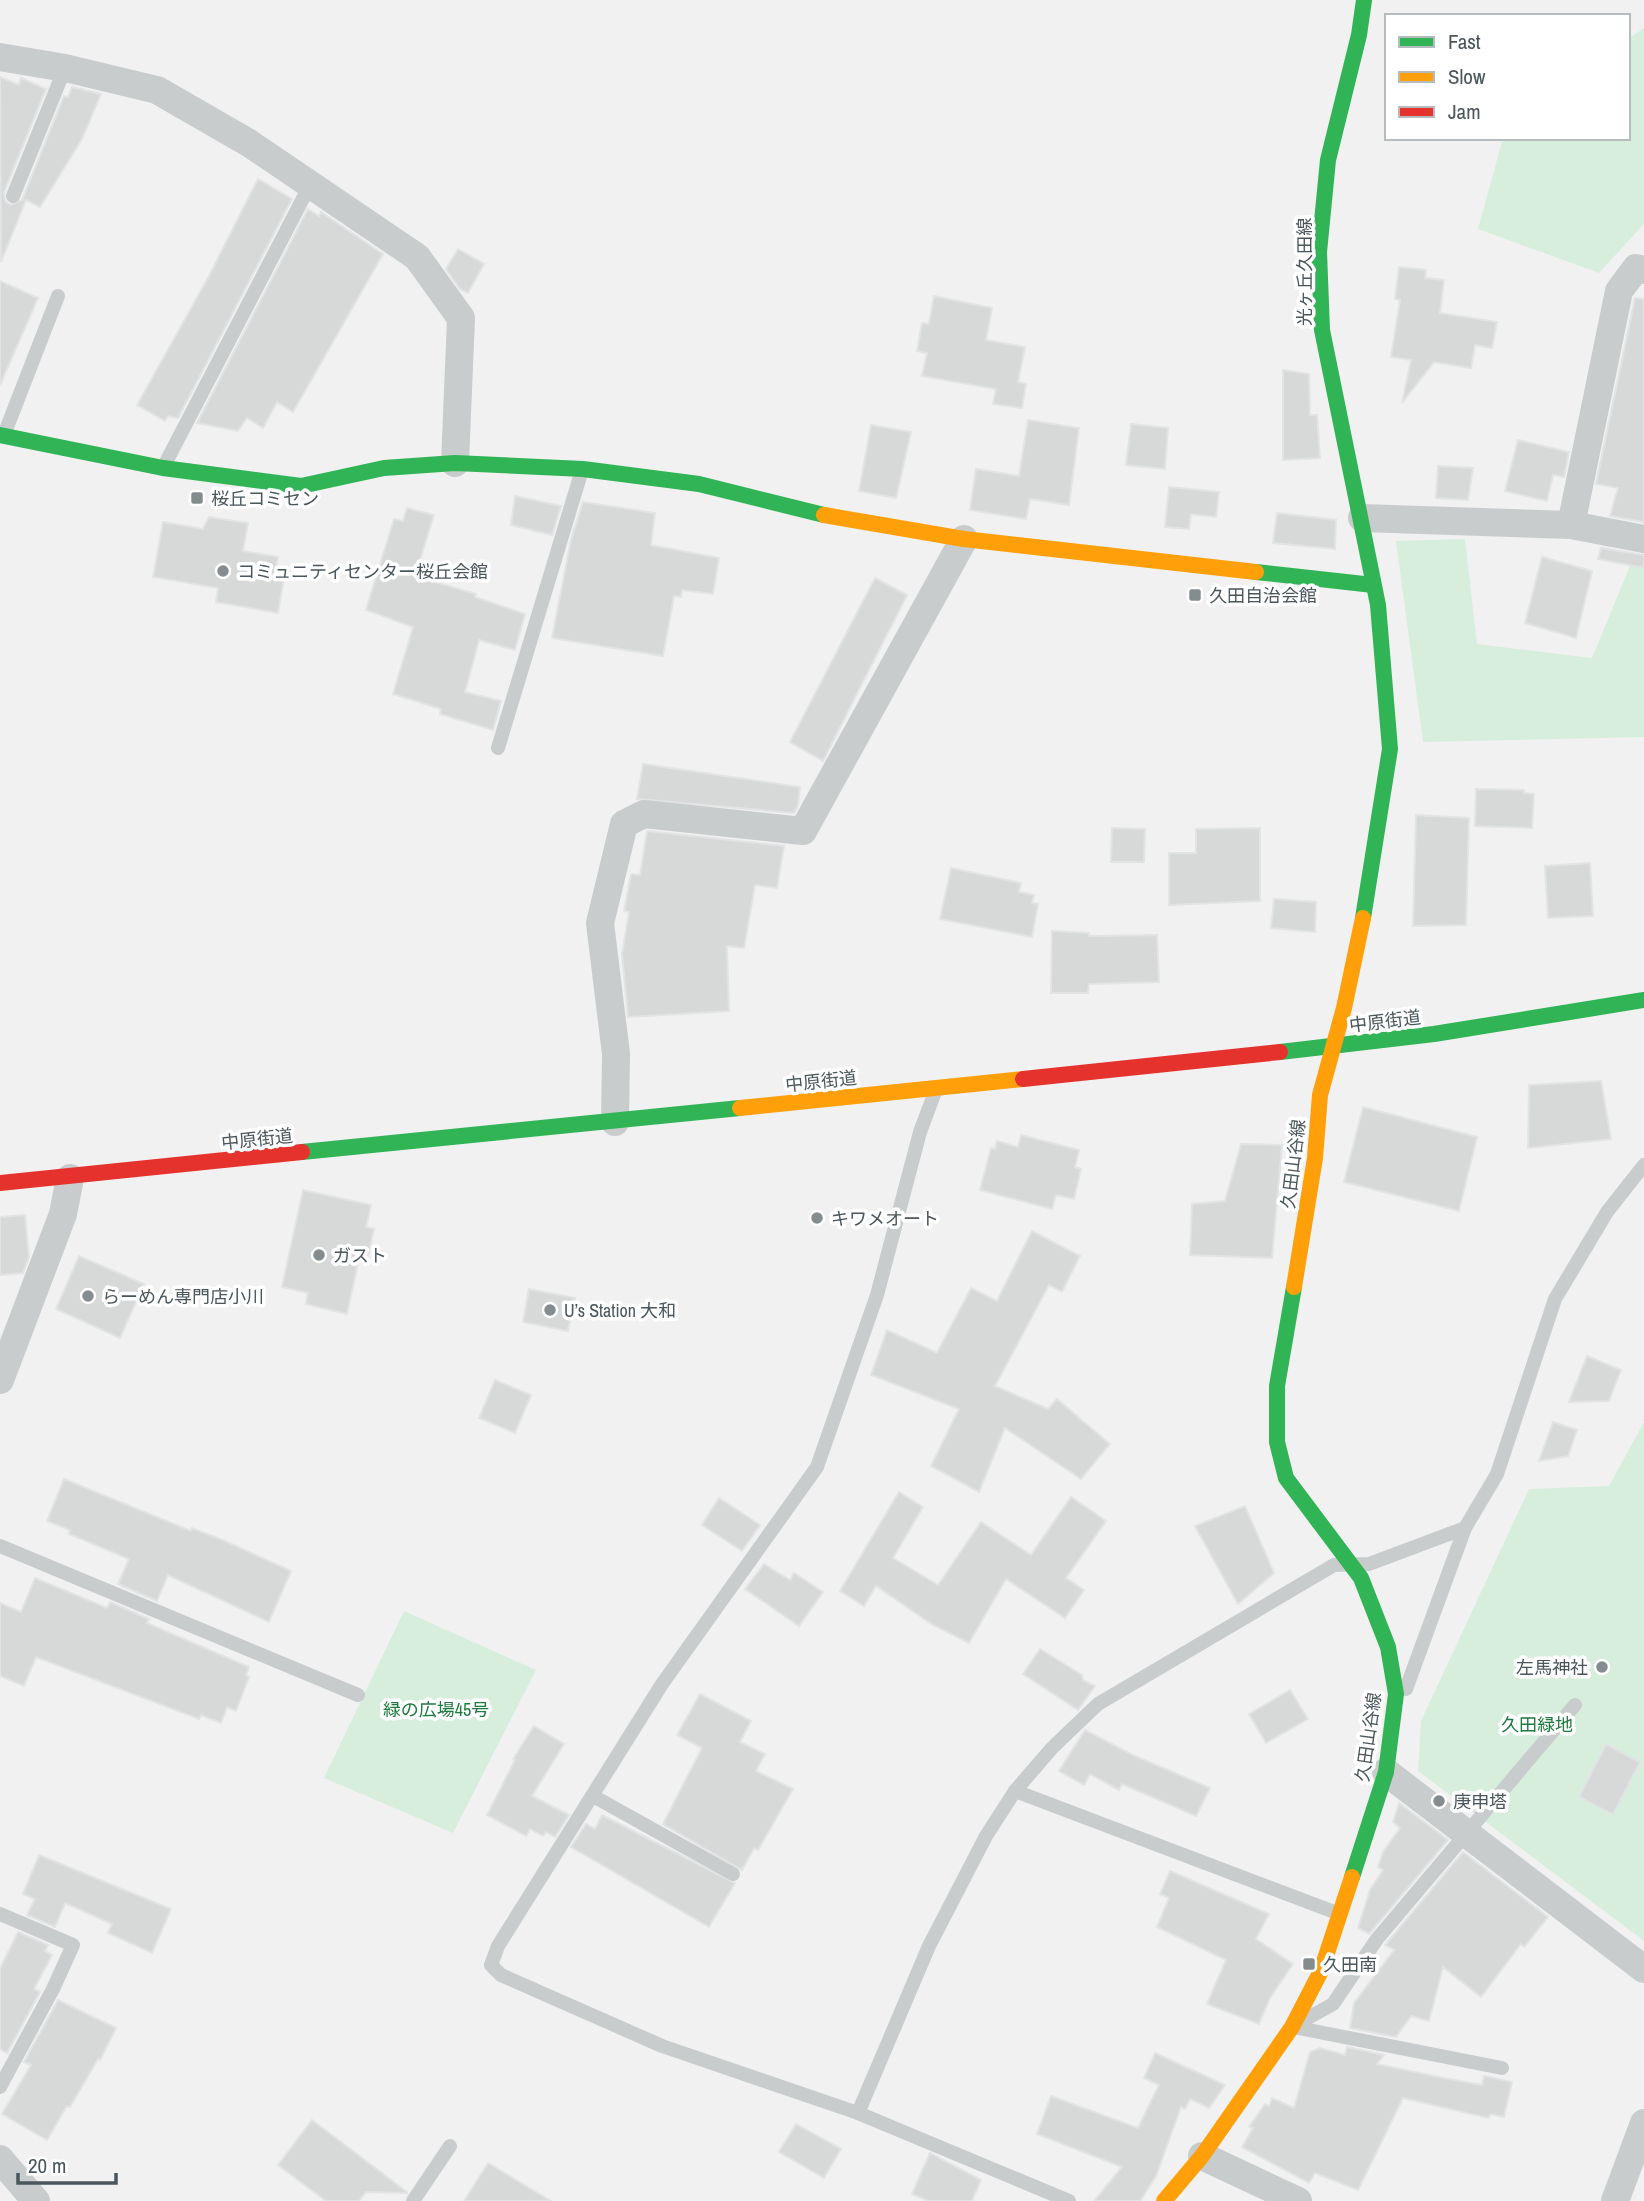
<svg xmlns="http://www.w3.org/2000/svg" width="1644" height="2201" viewBox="0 0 1644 2201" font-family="'Archivo Narrow','Noto Sans JP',sans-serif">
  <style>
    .green { fill: #d7eedd }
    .building { fill: #d7d9d9; stroke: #e2e3e4; stroke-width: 2 }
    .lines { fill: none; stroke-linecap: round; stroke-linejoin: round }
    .lane { stroke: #c9cccd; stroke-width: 14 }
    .street { stroke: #c9cccd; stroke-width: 28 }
    .fast { stroke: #30b455; stroke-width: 16 }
    .slow { stroke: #ff9f0a; stroke-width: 16 }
    .jam { stroke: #e5322d; stroke-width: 16 }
    .poi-dot { fill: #848c90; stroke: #fff; stroke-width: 2.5 }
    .labels { text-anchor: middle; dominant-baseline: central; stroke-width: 7; stroke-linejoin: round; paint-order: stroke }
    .street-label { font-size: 18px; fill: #49565c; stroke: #fff }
    .poi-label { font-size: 18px; fill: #49565c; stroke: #fff; text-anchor: start }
    .park-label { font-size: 18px; fill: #1e793f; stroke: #fff }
  </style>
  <rect width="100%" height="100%" fill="#f1f1f1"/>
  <g class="green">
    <path d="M1644,28v196l-45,49 -121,-44 25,-91h125v-99z"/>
    <path d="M1465,539l12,105 115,14 40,-97 12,3v173l-221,5 -27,-201z"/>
    <path d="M1644,1422v519l-226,-170 3,-50 108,-232 80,-3z"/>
    <path d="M404,1611l132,59 -83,163 -129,-55z"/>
  </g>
  <g class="building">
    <path d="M0,77l19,8 2,-7 25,11 -42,103 1,9 5,4 12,-5 42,-104 4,1 4,-10 29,7 -19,45 -42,68 -14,-7 -25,62z"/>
    <path d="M258,179l34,20 -114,219 -10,-2 -3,5 -28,-16 72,-129z"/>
    <path d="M308,209l11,7 2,-4 62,42 -90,158 -16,-10 -14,26 -16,-10 -9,13 -41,-8z"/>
    <path d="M458,249l26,15 -16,29 -8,-4 -14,-20z"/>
    <path d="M1399,267l27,3 -1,8 19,2 -4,33 57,9 -5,26 -17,-3 -4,23 -37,-6 -32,41 9,-43 -20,-3 9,-57 -5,-1z"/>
    <path d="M0,281l38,17 -38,87z"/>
    <path d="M934,296l58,12 -6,32 39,7 -7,35 8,2 -4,24 -29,-4 3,-15 -74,-13 5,-23 -10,-2 5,-28 7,1z"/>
    <path d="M1635,298l9,1v223l-34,-6 8,-28 -22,-4z"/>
    <path d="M1283,370l26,4 1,41h7l3,43 -37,2z"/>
    <path d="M1028,420l51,8 -10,77 -39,-6 -4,20 -56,-9 6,-41 43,7z"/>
    <path d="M1131,424l37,4 -3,41 -39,-4z"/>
    <path d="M871,425l40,7 -15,66 -37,-7z"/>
    <path d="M1518,440l51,12 -5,25 -11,-2 -6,26 -42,-10z"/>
    <path d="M1438,466l35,2 -5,32 -32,-2z"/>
    <path d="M1169,487l50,5 -3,25 -25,-3 -2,15 -24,-2z"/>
    <path d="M515,496l46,10 -9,29 -41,-10z"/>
    <path d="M583,502l72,11 -4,32 68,13 -6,36 -31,-4 -1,7 -7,-1 -11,60 -111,-18 19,-98z"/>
    <path d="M407,508l27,7 -19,61 61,18 -1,3 50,17 -10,36 -36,-10 -14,52 36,9 -8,29 -53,-16 1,-5 -48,-15 20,-67 -47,-17 28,-91 9,2z"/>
    <path d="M1277,513l59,7 -1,29 -62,-6z"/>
    <path d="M209,517l39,6 -5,28 35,6 -3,17 9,4 -6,35 -62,-11 2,-14 -65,-11 10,-55 40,7z"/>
    <path d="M1601,548l43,7v13l-46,-9z"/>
    <path d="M1542,557l50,14 -16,67 -51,-15z"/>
    <path d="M875,578l32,17 -84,166 -33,-19z"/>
    <path d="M643,764l157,23 -2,19 -4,7 -157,-14z"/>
    <path d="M1476,789l48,1v3l10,1 -2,34 -57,-2z"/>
    <path d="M1416,815l53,3 -3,107 -53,1z"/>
    <path d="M1112,828l33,1 -1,33h-33z"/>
    <path d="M1260,828v73l-91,4v-52h27v-24z"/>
    <path d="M647,831l137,15 -7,42 -22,-3 -11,63 -17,-2 2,65 -101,6 -6,-63 7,-42 -5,-1 7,-37 9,1z"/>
    <path d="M1590,863l3,53 -45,2 -3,-52z"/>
    <path d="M951,868l70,15 -2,9 15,3 -2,8 6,1 -6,33 -92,-18z"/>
    <path d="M1274,899l42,3 -1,30 -44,-4z"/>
    <path d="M1052,931l37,2v3l68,-1 2,47 -70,2 -1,9h-37z"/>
    <path d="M1601,1081l10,58 -83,9 1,-63z"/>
    <path d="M1363,1107l114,30 -18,74 -115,-29z"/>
    <path d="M1021,1135l58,15 -4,17 6,2 -7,30 -18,-4 -4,14 -72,-19 11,-42 4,1 2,-8 21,6z"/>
    <path d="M1241,1144l41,1 -10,113 -82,-3 2,-51 33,-3z"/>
    <path d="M303,1190l68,15 -5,22 8,2 -6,27 -8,-2 -13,60 -41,-10 2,-11 -26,-6z"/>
    <path d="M25,1215l4,42 -6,16 -23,2v-58z"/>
    <path d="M1032,1231l48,25 -18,36 -13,-7 -54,101 53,23 9,-10 53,45 -29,35 -76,-51 -26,64 -48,-26 28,-57 -88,-34 16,-45 50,23 34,-65 26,13z"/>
    <path d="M79,1256l65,28 -24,54 -64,-29z"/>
    <path d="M529,1289l46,9 -7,33 -45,-9z"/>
    <path d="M1587,1356l34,14 -12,31 -40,1z"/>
    <path d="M495,1380l36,15 -16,38 -36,-15z"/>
    <path d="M1553,1422l24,8 -9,26 -29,5z"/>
    <path d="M64,1479l127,52 1,-3 33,13 66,30 -22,51 -101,-47 -11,26 -39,-17 11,-25 -60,-25 1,-4 -23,-9z"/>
    <path d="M899,1492l24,15 -30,51 45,27 43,-63 50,33 40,-58 35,24 -40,57 18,12 -19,28 -59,-39 -37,64 -36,-18 -57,-39 -12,20 -24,-15z"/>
    <path d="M719,1498l41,27 -18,26 -40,-26z"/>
    <path d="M1245,1506l29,67 -36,31 -43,-78z"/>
    <path d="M764,1564l26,16 4,-7 29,19 -24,34 -54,-37z"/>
    <path d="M35,1578l72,30 3,-6 39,17 -2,4 102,44 -3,8 3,2 -13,34 -9,-4 -6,16 -20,-8 -2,4 -163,-62 -12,29 -24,-10v-73l21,9z"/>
    <path d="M1040,1649l42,26 1,5 12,6 -17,24 -55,-36z"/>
    <path d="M1290,1690l18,29 -42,24 -17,-29z"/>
    <path d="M700,1694l51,27 -11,21 25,12 -9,17 37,18 -35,61 -4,-2 -12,22 -79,-46 39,-76 -25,-13z"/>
    <path d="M534,1726l30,18 -32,52 37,19 -14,22 -9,-5 -3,4 -13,-7 -4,7 -39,-21 28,-55 -2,-1z"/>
    <path d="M1085,1730l48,25 77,33 -14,28 -74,-32 -3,6 -29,-16 -6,11 -25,-14z"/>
    <path d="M1606,1744l34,18 -27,53 -34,-18z"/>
    <path d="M1399,1803l49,37 -79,94 -11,-6 12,-38 13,-20 -5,-3 5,-15 17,-24 -7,-6z"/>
    <path d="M602,1815l133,68 -26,44 -138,-80 15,-23 9,5z"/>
    <path d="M1463,1852l85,65 -24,30 -3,-3 -40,53 -38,-30 -14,54 -18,-5 -15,21 -46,-9 4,-25 40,-53 -9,-5z"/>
    <path d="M39,1855l132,54 -19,44 -44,-20 4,-9 -47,-21 -10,24 -28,-12 8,-16 -12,-5z"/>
    <path d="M1170,1871l99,43 -13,25 37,25 -23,34 -11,26 -52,-20 19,-44 -69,-33 12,-29 -9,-4z"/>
    <path d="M18,1932l30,13 -3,6 7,4 -18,34 6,3 -33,61 -7,-4v-81z"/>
    <path d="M58,2000l58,28 -16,32 -2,-1 -28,48 -3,-1 -20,34 -45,-26 29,-49 -7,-3z"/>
    <path d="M1347,2047l37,8 -7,9 67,14 38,7 2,-9 28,6 -8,35 -13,-3 -3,4 -85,-20 -45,92 -43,-17 -6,10 -67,-36 11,-19 -4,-1 16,-23 4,2 3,-8 22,10 16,-56 10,-4 25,7z"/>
    <path d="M1155,2053l70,32 -16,23 -19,-9 -5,10 -4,-2 -25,69 -16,25h-46l28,-34 -85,-33 14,-38 87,32 21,-43 -15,-7z"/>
    <path d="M312,2120l95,72v1l-41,-1 -7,9h-33l-48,-36z"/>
    <path d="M796,2124l45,25 -17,29 -45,-26z"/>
    <path d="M930,2153l51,27 -9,21h-44l-16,-7z"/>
    <path d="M488,2163l63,38h-87z"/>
  </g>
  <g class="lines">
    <g class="lane">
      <path d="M13,196l52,-128"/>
      <path d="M4,435l54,-139"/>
      <path d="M164,466l146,-281"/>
      <path d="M498,748l84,-278"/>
      <path d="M935,1092l-15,40 -43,163 -60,172 -155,217 -164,262 -7,19 10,10 161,71 196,67 211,88"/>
      <path d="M0,1546l358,149"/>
      <path d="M1406,1689l59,-161 32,-54 58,-175 52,-87 37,-47"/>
      <path d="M1015,1791l322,122"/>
      <path d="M593,1796l140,78"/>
      <path d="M0,1914l73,31 -20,44 -53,98"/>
      <path d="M1308,2018l25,-14 44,-65 198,-234"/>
      <path d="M1293,2027l209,41"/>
      <path d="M858,2113l71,-167 57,-110 29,-45 37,-43 46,-44 236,-139 35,-1 96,-36"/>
      <path d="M413,2201l37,-55"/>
    </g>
    <g class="street">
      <path d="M0,57l65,11 92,22 92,53 168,114 44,61 -6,145"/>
      <path d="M1362,518l209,7 73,14"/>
      <path d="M1571,525l48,-234 17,-23 8,2"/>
      <path d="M615,1122l1,-68 -16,-131 24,-99 20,-10 159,17 161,-292"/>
      <path d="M0,1380l63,-166 7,-36"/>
      <path d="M1386,1772l258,197"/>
      <path d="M1202,2156l96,45"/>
      <path d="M0,2159l36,42"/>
      <path d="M1615,2201l29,-78"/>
    </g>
    <g class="fast">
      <path d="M0,435l163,33 138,18 83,-18 71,-5 128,6 116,15 125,31"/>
      <path d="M1256,572l117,13"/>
      <path d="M1363,918l27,-169 -12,-144 -56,-275 -3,-78 9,-92 31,-125 5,-35"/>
      <path d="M1280,1052l154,-18 210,-34"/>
      <path d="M302,1152l438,-44"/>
      <path d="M1294,1287l-17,99v56l9,36 75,100 27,69 8,47 -10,78 -34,105"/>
    </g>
    <g class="slow">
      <path d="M824,515l140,24 292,33"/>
      <path d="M740,1108l283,-29"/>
      <path d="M1294,1287l21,-129 5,-63 24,-87 19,-90"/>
      <path d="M1164,2201l38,-45 90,-129 29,-56 31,-94"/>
    </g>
    <g class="jam">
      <path d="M1023,1079l257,-27"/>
      <path d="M0,1183l302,-31"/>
    </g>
  </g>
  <g class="poi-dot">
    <rect x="190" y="491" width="14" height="14" rx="3.5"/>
    <circle cx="223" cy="571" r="7"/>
    <rect x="1188" y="588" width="14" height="14" rx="3.5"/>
    <circle cx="817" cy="1218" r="7"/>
    <circle cx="319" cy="1255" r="7"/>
    <circle cx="88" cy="1296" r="7"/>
    <circle cx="550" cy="1310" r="7"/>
    <circle cx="1602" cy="1667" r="7"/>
    <circle cx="1439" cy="1801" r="7"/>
    <rect x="1302" y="1957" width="14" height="14" rx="3.5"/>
  </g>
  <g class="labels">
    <g class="street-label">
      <text transform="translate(1304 272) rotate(-90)">光ヶ丘久田線</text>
      <text transform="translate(1385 1021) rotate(-7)">中原街道</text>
      <text transform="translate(821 1081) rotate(-6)">中原街道</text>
      <text transform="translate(257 1139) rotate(-6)">中原街道</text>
      <text transform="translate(1293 1164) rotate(-83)">久田山谷線</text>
      <text transform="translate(1368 1737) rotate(-82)">久田山谷線</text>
    </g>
    <g class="poi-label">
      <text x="211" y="498">桜丘コミセン</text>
      <text x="237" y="571">コミュニティセンター桜丘会館</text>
      <text x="1209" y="595">久田自治会館</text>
      <text x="831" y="1218">キワメオート</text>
      <text x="333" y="1255">ガスト</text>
      <text x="102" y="1296">らーめん専門店小川</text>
      <text x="564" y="1310">U’s Station 大和</text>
      <text x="1588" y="1667" text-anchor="end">左馬神社</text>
      <text x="1453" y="1801">庚申塔</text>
      <text x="1323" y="1964">久田南</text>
    </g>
    <g class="park-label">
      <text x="436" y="1709">緑の広場45号</text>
      <text x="1537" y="1724">久田緑地</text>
    </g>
  </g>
  <rect x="1385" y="14" width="245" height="126" fill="#ffffff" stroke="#b6bbbe" stroke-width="2"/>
  <rect x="1399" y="37" width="35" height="10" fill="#30b455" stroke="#b6bbbe" stroke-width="2"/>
  <text x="1448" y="49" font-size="21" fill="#49565c">Fast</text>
  <rect x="1399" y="72" width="35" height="10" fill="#ff9f0a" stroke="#b6bbbe" stroke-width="2"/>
  <text x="1448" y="84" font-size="21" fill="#49565c">Slow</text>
  <rect x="1399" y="107" width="35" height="10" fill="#e5322d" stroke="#b6bbbe" stroke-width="2"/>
  <text x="1448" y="119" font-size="21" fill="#49565c">Jam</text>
  <path d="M18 2173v10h98v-10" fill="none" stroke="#49565c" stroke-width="3.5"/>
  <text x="28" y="2173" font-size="21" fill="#49565c" stroke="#ffffff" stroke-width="5" paint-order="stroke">20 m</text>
</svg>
